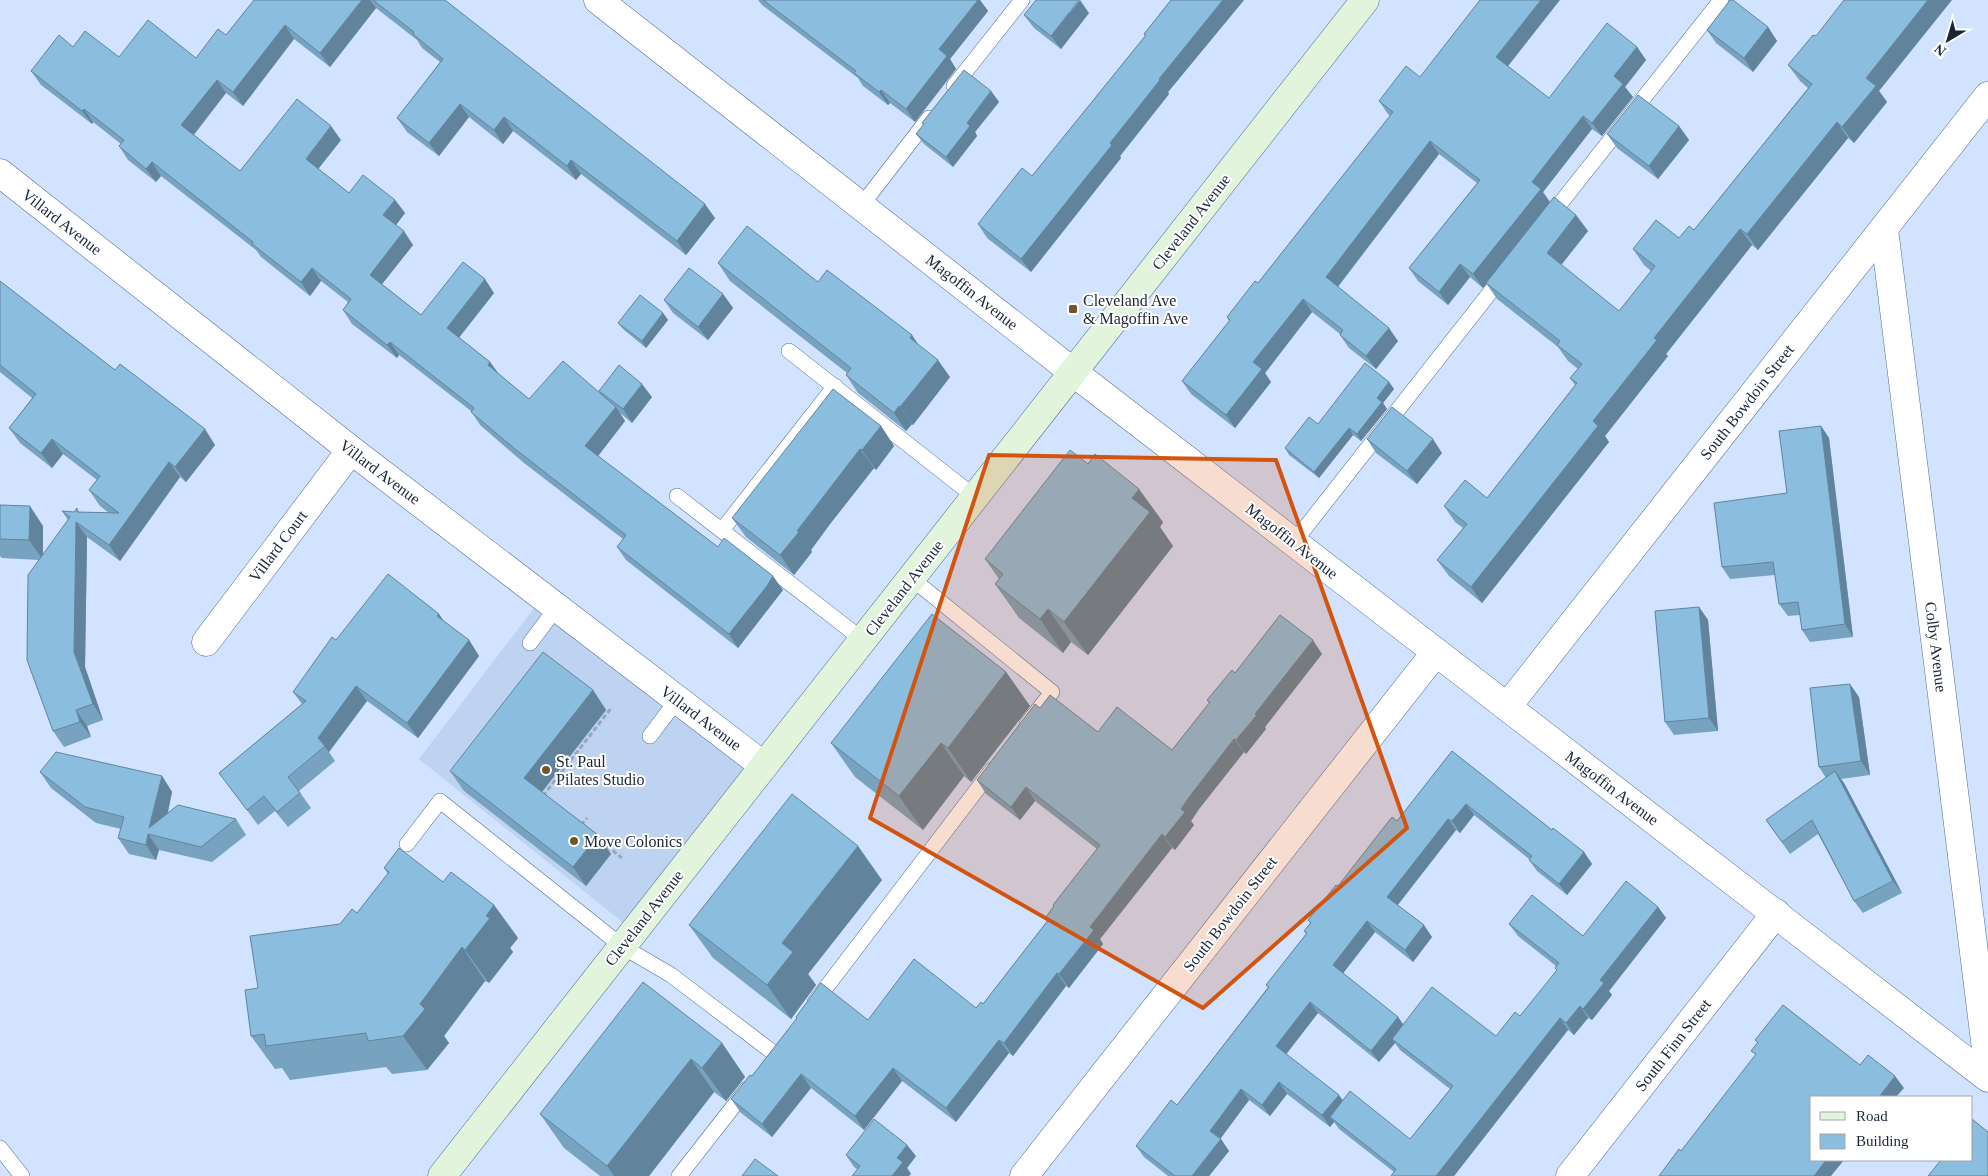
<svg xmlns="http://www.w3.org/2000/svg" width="1988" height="1176" viewBox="0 0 1988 1176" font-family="Georgia,serif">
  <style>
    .built { fill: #bed3f1 }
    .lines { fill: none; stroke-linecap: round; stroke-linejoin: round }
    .lane-casing { stroke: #4f6b93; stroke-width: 16 }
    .street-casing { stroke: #4f6b93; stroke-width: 29 }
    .secondary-casing { stroke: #4f6b93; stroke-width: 29 }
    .path { stroke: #97a7c0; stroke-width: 3; stroke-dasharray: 5 2.5; stroke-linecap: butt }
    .lane { stroke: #fff; stroke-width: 15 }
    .street { stroke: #fff; stroke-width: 28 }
    .secondary { stroke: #e2f5dc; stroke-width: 28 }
    .wall { fill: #78a3c0; fill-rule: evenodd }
    .shaded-wall { fill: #61849c }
    .building { fill: #8bbddf; stroke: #61849c }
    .marked { fill: #d35410; fill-opacity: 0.2; stroke: #d35410; stroke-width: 4; stroke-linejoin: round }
    .poi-dot { fill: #725629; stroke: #fff; stroke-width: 2 }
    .labels { text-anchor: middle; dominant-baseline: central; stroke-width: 4; stroke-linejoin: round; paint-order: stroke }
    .street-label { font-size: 16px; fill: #1a2637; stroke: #fff }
    .poi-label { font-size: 16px; fill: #1a2637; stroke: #fff; text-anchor: start }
  </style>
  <rect width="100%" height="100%" fill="#d1e3ff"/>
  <path class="built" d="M547,591l223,171 -134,171 -217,-174z"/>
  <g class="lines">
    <g class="lane-casing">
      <g id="lane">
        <path d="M954,86l68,-86"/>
        <path d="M861,206l68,-88"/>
        <path d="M1548,219l173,-219"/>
        <path d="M789,351l186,146"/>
        <path d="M677,496l186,144"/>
        <path d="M722,530l113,-144"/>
        <path d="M1294,542l209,-266"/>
        <path d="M911,578l141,114 -25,32"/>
        <path d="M530,643l27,-36"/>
        <path d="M650,736l27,-36"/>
        <path d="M407,844l33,-43 183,146 48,28 104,79"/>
        <path d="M815,1002l177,-232"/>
        <path d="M0,1148l22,28"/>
        <path d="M679,1176l68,-87"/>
      </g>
    </g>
    <g class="street-casing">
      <g id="street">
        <path d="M598,0l475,372 915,706"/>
        <path d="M0,173l351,277 413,316"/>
        <path d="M1884,229l104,836"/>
        <path d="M206,642l145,-192"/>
        <path d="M1507,707l481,-611"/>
        <path d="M1024,1176l412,-524"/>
        <path d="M1570,1176l206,-263"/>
      </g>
    </g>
    <g class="secondary-casing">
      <path id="secondary" d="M442,1176l923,-1176"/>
    </g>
    <g class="path">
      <path d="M543,796l69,-89"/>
      <path d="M581,825l6,-7"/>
      <path d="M601,841l21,17"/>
    </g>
    <use href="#lane" class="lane"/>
    <use href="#street" class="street"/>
    <use href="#secondary" class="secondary"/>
  </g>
  <g class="wall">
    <path d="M254,0h191l270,218 -29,37 -105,-81 -5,6 -63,-49 -10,13 -34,-27 -30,39 -32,-24 -10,-14 43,-56 -18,-14 -5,-8 -41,-32 -46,59 -36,-28 -51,67 -17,-13 -32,42 46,36 101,-31 -23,29 31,24 46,7 10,13 -9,12 17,20 -31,39 39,31 73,-22 -35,45 31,24 9,12 30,25 73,-4 -3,-4 53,6 -20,26 -12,-10 5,8 -27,35 120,91 65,43 -7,9 -38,49 -112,-88 -9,-13 6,-8 -99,-76 -44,-38 -9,-14 -72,-56 -2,3 -45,-34 -9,-14 5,-8 -27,-21 -11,15 -49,-39 -5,-7 -95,-74 -5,6 -28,-22 -9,-14 2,-2 -28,-22 -1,2 -51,-39 -10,-14 42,-24 46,10 77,1 30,-23z"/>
    <path d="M758,0h222l8,11 -38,48 6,10 -41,53 -25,-19 -2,2 -25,-19 -5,-8 -96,-73z"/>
    <path d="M1171,0h73l-76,92 1,2 -49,62 1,2 -90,114 -44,-34 -9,-14 54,-48 113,-140 -1,-2z"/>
    <path d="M1089,13l-28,36 -27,-21 -10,-13z"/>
    <path d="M1768,27l9,14 -24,31 -37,-29 -9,-13z"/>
    <path d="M1637,47l9,13 -21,27 8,10 -31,39 -10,-7 -49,63 -60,96 -13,-11 -22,28 -30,-24 -9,-13 68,-85 -38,-29 -101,133 60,54 -22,28 -27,-21 -9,-13v-1l-28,-22 -47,61 6,9 -36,46 -44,-34 -9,-13 47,-60 -2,-4 31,-34 132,-167 -2,-2 -9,-13 41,-24 88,-11 41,32z"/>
    <path d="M1788,65l91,26 8,11 -33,41 -6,-5 -90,112 -6,-5 -86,109 2,2 -63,80 4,6 -127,161 -33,-27 -12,-16 26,-32 -8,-6 -11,-16 43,-8 88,-113 -5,-7 8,-9 -10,-8 -10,-14 -61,-48 -11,-16 90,-68 12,16 -27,34 58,46 32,-40 -7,-6 -11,-16 46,-11 15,-8 114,-142 -8,-7z"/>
    <path d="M991,91l8,11 -24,30 2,4 -24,31 -29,-23 -8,-10 8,-9 -2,-2z"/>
    <path d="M1679,126l10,14 -31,39 -41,-31 -10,-14z"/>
    <path d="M718,263l100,19 100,62 32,33 -37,48 -1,-1 -6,7 -48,-38 -12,-18 1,-2 -117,-92z"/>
    <path d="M0,281l115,89 100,75 -29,37 -6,-5 -60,84 -33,-24 -2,130 18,53 -16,6 4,11 -27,10 -11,-16 -14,-171 -37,-2 -2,-2v-51l43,21v29l25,-35 -6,-9 12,1 3,-4 2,4 30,1 -9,-7 -11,-16 8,-10 -34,-26 -11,14 -32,-25 -11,-15 23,-30 -32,-26z"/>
    <path d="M723,294l10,14 -25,32 -35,-27 -9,-13z"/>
    <path d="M663,313l5,7 -22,28 -23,-19 -5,-6z"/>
    <path d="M1389,382l5,7 -11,14 4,6 -26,32 -8,-6 -34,43 -30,-23 -4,-7 33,-24z"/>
    <path d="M881,426l13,20 -18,24 -2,-2 -44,56 -19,26 1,2 -18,23 -48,-38 -14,-19z"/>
    <path d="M1821,426l8,12 24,199 -43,5 -8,-12 -2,-15 -12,1 -9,-12 -4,-29 -45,4 -8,-12 65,-74z"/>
    <path d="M1367,439l75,14 -25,31 -41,-31z"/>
    <path d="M1163,522l-3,5 13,19 -85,109 -17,-13 -8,11 -44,-35 -24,-34 4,-5 -14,-20z"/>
    <path d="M1699,607l9,13 10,111 -44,4 -9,-13z"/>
    <path d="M444,621l25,19 10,16 -61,82 -51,-37 -38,51 6,9 -36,30 12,17 -23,19 -13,-16 -17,14 -39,-52 83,-69 -9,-12 43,-52z"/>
    <path d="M1322,654l-57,73 1,2 -20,25 -2,-2 -45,57 -8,12 3,4 -19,25 -3,-2 -72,91 3,5 -34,44 -3,-2 -53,70 -4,-3 -53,69 -54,-41 -38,49 -53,-42 -39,49 -31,-24 -10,-14 21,-23 45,-57 -1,-2 72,3 108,-12 7,-4 65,-84 -2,-3 8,-11 -1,-1 44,-56 -62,-48 -15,19 -34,-26 -9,-14 63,-72 58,24 74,18 37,-47 -2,-3 28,-27z"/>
    <path d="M1006,672l24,34 -59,76 -7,-6 -41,54 -68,-53 -24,-34z"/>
    <path d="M593,690l13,20 -64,82 56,43 13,19 -25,32 -122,-95 -14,-20z"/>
    <path d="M1859,697l11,78 -29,4 3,4 58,110 -39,20 -9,-12 -36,-67 -28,20 -24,-34 60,-42 -7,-11z"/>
    <path d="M1452,751l100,79 32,22 8,12 -25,31 -30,-24 -8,-11v-1l-55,-44 -14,18 -4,-3 -58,75 34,32 -19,25 -38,-30 -32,41 55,44 5,7 93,12 24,-20 37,-45 -2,-3 1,-2 -38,-30 -9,-12 74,12 75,-29 8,11 -57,73 3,4 -20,25 -4,-2 -14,17 -6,-5 -114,146h-63l3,-4 -55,-43 -5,-7 -4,5 -43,-33 -17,22 -21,-16 -29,39 9,12 -20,25h-41l-24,-19 -8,-11 41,-41 91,-118 -2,-2 40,-51 -2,-3 6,-8 -2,-3 89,-99zM1318,1013l61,49 16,-19 5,7 50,39 -40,50 -67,-38 -57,-47z"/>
    <path d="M40,772l122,4 10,16 -4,21 68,6 10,16 -34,27 -53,-12 -3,10 -27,-6 -11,-16 3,-9 -25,-6 -45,-35z"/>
    <path d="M384,868l59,14 51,23 24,33 -8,10 3,4 -24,31 -4,-2 -41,55 5,7 -22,27 -35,4 -6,-7 -96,13 -8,-12 -7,1 -24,-33 7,-48 82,-64 17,-11 31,-39z"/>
    <path d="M882,880l-74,94 8,11 -25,34 -78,-61 -24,-33z"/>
    <path d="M722,1043l23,34 -19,24 -12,-9 -65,84h-49l-36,-28 -24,-34z"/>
    <path d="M846,1155l70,1 -9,12 4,6 -54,-5 -3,-2z"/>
  </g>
  <g class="shaded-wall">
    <path d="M362,0h8l6,8 -46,59 -10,-14z"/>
    <path d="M978,0h2l8,11 -38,48 6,10 -41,53 -9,-13 33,-60z"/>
    <path d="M1080,0l9,13 -28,36 -10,-13z"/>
    <path d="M1223,0h21l-76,92 1,2 -49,62 1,2 -90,114 -10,-13 138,-180z"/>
    <path d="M1541,0h19l-55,70 -9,-13z"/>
    <path d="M1928,0h24l-73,91 8,11 -33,41 -12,-16 24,-49z"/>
    <path d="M285,25l9,14 -51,67 -10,-14z"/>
    <path d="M1768,27l9,14 -24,31 -9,-14z"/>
    <path d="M1637,47l9,13 -21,27 8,10 -31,39 -10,-13 22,-47z"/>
    <path d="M217,80l9,13 -36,46 -9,-14z"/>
    <path d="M881,90l9,13 -2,2 -9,-13z"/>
    <path d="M991,91l8,11 -24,30 2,4 -24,31 -7,-10 21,-34z"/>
    <path d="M460,104l9,13 -30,39 -10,-13z"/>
    <path d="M84,109l9,13 -1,2 -10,-13z"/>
    <path d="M1583,116l9,13 -49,63 7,10 -67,86 -10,-14 59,-92z"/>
    <path d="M504,117l9,14 -10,13 -9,-14z"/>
    <path d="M1837,122l11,16 -90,112 -11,-16z"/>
    <path d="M331,126l10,14 -26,33 -9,-14z"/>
    <path d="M1679,126l10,14 -31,39 -9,-13z"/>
    <path d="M1430,141l9,13 -104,136 -9,-13z"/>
    <path d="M571,160l10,14 -5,6 -9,-14z"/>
    <path d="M152,162l9,14 -5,6 -10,-13z"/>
    <path d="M395,200l10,13 -12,16 -10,-14z"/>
    <path d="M705,204l10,14 -29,37 -9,-14z"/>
    <path d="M1576,215l12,16 -30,38 -11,-16z"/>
    <path d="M1740,229l12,16 -86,109 2,2 -63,80 4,6 -127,161 -11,-16 183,-249z"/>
    <path d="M404,231l9,14 -34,43 -9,-13z"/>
    <path d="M1460,264l10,13 -22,28 -9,-13z"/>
    <path d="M312,268l9,13 -11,15 -9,-14z"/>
    <path d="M485,279l9,14 -38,48 -9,-13z"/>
    <path d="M723,294l10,14 -25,32 -10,-13z"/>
    <path d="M1303,299l9,13 -47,61 6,9 -36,46 -9,-13 27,-53z"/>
    <path d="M663,313l5,7 -22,28 -4,-7z"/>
    <path d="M1389,328l9,13 -22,28 -10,-13z"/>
    <path d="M912,335l12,18 -14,-15z"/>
    <path d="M390,342l9,13 -2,3 -10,-13z"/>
    <path d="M938,360l12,17 -37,48 -13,-18z"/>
    <path d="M490,362l10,14 -12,-11z"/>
    <path d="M1389,382l5,7 -11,14 4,6 -26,32 -4,-7 20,-36z"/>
    <path d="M642,384l10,13 -20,26 -9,-14z"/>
    <path d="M899,406l13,18 -6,7 -12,-18z"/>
    <path d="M616,407l9,14 -30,39 -10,-14z"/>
    <path d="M881,426l13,20 -18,24 -14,-20z"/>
    <path d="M1821,426l8,12 24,199 -8,-13z"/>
    <path d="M1349,428l4,7 -34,43 -5,-6z"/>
    <path d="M205,429l10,16 -29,37 -11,-15z"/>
    <path d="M52,439l11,15 -11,14 -11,-15z"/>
    <path d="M1433,439l9,14 -25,31 -10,-13z"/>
    <path d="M860,449l14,19 -44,56 -19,26 1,2 -18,23 -14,-20 17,-24 20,-26z"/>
    <path d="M169,462l11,15 -60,84 -11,-16z"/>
    <path d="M1139,489l24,33 -3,5 13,19 -85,109 -24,-33 68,-124z"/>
    <path d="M30,506l13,20v34l-14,-20z"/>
    <path d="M76,522l11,15 -2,130 18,53 -10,-16 -19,-52z"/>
    <path d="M773,576l10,14 -7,9 -38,49 -9,-14z"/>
    <path d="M1699,607l9,13 10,111 -9,-13z"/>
    <path d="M1048,609l23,33 -8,11 -23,-34z"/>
    <path d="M439,614l10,15 -12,-13z"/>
    <path d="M469,640l10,16 -61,82 -11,-15z"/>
    <path d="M1313,640l9,14 -57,73 1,2 -20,25 -10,-14 19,-26z"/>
    <path d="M1006,672l24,34 -59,76 -23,-34z"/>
    <path d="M1850,684l9,13 11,78 -9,-14z"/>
    <path d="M356,686l11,15 -38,51 -11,-14z"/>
    <path d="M593,690l13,20 -68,87 -14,-19z"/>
    <path d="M76,710l11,16 4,11 -11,-15z"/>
    <path d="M1234,739l10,13 -45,57 -8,12 3,4 -19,25 -10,-13 16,-28 9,-13z"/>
    <path d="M941,743l23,33 -41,54 -24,-34z"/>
    <path d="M1835,771l9,12 58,110 -9,-12z"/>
    <path d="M162,776l10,16 -10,46 -13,-10z"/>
    <path d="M1026,787l9,14 -15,19 -9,-13z"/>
    <path d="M1466,804l8,11 -14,18 -8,-12z"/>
    <path d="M1448,819l8,11 -61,78 -8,-11z"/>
    <path d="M148,834l11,16 -3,10 -10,-15z"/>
    <path d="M1162,834l10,14 -72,91 3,5 -34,44 -10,-14 31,-47z"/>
    <path d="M598,835l13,19 -25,32 -13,-19z"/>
    <path d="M858,846l24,34 -74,94 8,11 -25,34 -24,-34 15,-42z"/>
    <path d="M1584,852l8,12 -25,31 -8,-11z"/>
    <path d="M494,905l24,33 -8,10 3,4 -24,31 -24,-33 21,-34z"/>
    <path d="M1658,907l8,11 -57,73 3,4 -20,25 -9,-11 17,-29z"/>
    <path d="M1367,921l8,11 -34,44 -8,-11z"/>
    <path d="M1424,925l8,12 -19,25 -8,-12z"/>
    <path d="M462,947l23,34 -41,55 5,7 -22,27 -24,-34 17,-32z"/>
    <path d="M1057,973l9,13 -53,70 -9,-13z"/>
    <path d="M1310,1002l8,11 -34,44 -8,-11z"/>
    <path d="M1580,1006l8,12 -14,17 -8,-12z"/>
    <path d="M1398,1017l8,12 -14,10 3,4 -16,19 -8,-11z"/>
    <path d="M1560,1018l8,12 -114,146h-18z"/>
    <path d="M999,1040l10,13 -53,69 -10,-14z"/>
    <path d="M722,1043l23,34 -19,24 -24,-33z"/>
    <path d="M691,1059l23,33 -65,84h-35l-7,-10z"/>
    <path d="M893,1068l9,13 -38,49 -9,-14z"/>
    <path d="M801,1074l10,14 -39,49 -10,-13z"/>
    <path d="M1895,1076l9,12 -8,9h-17z"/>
    <path d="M1279,1082l8,12 -17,22 -8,-11z"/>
    <path d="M1241,1089l8,11 -31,42 -8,-11z"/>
    <path d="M1339,1095l8,11 -17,11 4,5 -4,5 -8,-12z"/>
    <path d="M1221,1139l8,12 -20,25h-17z"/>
    <path d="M907,1145l9,11 -9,12 4,6 -2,2h-17l5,-18z"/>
    <path d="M1826,1160h18l-13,16h-17z"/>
  </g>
  <g class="building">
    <path d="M254,0h108l-42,53 -35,-28 -52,67 -16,-12 -36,45 59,46 57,-72 34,27 -25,33 43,34 14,-18 32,25 -12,15 21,16 -34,44 51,40 42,-53 22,17 -38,49 43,34 -2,3 41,34 34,-38 53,46 -31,39 133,101 6,-9 49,38 -6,10 -38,48 -112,-87 9,-12 -111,-86 -44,-37 3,-4 -84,-66 -3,3 -44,-35 8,-11 -39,-31 -11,14 -49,-38 1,-2 -101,-80 -6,7 -27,-23 5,-6 -40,-31 -2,2 -51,-40 28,-36 14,12 12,-16 34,26 29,-37 48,38 22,-29 8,6z"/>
    <path d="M373,0h72l260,204 -28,37 -106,-81 -4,6 -63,-49 -10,13 -34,-26 -31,39 -32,-25 46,-59 -30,-25 1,-2z"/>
    <path d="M763,0h215l-39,49 8,7 -41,53 -25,-19 -2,2 -25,-19 2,-2z"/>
    <path d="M1036,0h43l-28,36 -27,-21z"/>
    <path d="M1171,0h52l-64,79 1,1 -50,63 2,2 -91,114 -43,-35 44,-56 10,8 114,-141 -2,-1z"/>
    <path d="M1480,0h61l-45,57 53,41 58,-75 30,24 -23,29 9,8 -31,39 -9,-7 -51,66 9,7 -68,85 -13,-10 -21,28 -30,-24 71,-88 -50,-39 -104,136 63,51 -23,28 -26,-21 3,-5 -40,-31 -50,63 9,7 -36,46 -44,-34 48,-61 -3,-3 28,-36 3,2 135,-171 -14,-11 27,-35 14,11z"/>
    <path d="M1730,0h3l35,27 -24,31 -37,-28z"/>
    <path d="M1844,0h84l-62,78 10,8 -34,41 -5,-5 -90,112 -7,-5 -86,109 3,2 -64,81 5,5 -127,161 -34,-27 30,-36 -23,-18 21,-26 22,18 90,-115 -7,-5 12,-14 -25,-19 3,-4 -74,-58 68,-86 22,18 -29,38 72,58 36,-45 -22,-17 23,-29 23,18 10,-12 5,4 118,-146 -24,-19 25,-30 3,1z"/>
    <path d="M964,70l27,21 -24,32 3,3 -24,31 -30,-23 8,-10 -2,-1z"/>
    <path d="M1638,95l41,31 -30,40 -42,-32z"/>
    <path d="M747,226l71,56 9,-12 85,65 -2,3 28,22 -38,47 -1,-1 -5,7 -48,-38 5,-7 -133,-105z"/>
    <path d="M689,268l34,26 -25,33 -34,-27z"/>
    <path d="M0,281l115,89 5,-6 85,65 -30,38 -6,-5 -60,83 -33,-23 -2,130 19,52 -17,6 4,12 -27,9 -26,-71 1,-85 42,-58 -8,-6 12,1 3,-4v4l42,1 -30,-23 11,-14 -48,-37 -11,14 -32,-25 27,-34 -36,-29z"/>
    <path d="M640,295l23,18 -21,28 -24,-18z"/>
    <path d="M1365,363l24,19 -12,16 5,4 -25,32 -8,-6 -35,44 -29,-24 24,-31 9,7z"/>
    <path d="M619,365l23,19 -19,25 -24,-18z"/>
    <path d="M833,389l48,37 -19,24 -2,-1 -43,56 -20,26 2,1 -19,23 -48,-37z"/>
    <path d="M1392,407l41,32 -26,32 -40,-32z"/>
    <path d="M1821,426l24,198 -43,6 -4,-28 -19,2 -6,-42 -51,5 -8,-64 73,-10 -8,-62z"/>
    <path d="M1070,450l18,14 7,-10 44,35 -7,9 18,14 -86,110 -16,-13 -8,10 -45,-35 8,-10 -18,-15z"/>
    <path d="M0,505l30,1 -1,34 -29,-1z"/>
    <path d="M388,574l51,40 -2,2 32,24 -62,83 -51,-37 -38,52 7,8 -37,31 12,16 -23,19 -13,-16 -17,14 -28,-37 87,-72 -13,-9 39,-55 4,3z"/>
    <path d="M1699,607l10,111 -44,4 -10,-111z"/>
    <path d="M932,614l74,58 -58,76 -7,-5 -42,53 -68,-53z"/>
    <path d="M1280,615l33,25 -58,74 2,1 -21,25 -2,-1 -44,57 -9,13 4,3 -20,25 -3,-3 -72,93 4,3 -35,44 -2,-1 -53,70 -5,-3 -53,68 -53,-40 -38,48 -54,-42 -39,50 -31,-25 19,-24 2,1 45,-58 -1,-1 25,-34 47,37 46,-61 62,49 5,-6 2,2 66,-85 -3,-2 8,-11 -1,-1 47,-60 -74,-58 -15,20 -34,-27 58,-76 5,4 10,-13 48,37 19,-25 55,43 38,-48 -3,-2 25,-30 3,3z"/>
    <path d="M543,652l50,38 -69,88 74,57 -25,32 -123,-96z"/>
    <path d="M1850,684l11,77 -42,6 -9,-79z"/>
    <path d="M1452,751l100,79 1,-2 31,24 -25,32 -30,-24 3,-4 -66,-52 -14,17 -4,-2 -61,78 37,28 -19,25 -38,-29 -34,44 65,52 -27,34 -61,-49 -34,44 63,49 -17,20 -43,-33 -17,23 -21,-16 -31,42 11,8 -29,37h-17l-39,-30 35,-46 6,5 92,-118 -3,-2 41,-52 -3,-2 7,-8 -3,-3 28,-35 2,1 54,-69 5,4z"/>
    <path d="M56,752l106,24 -13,52 29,-23 58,14 -35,28 -53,-13 -2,11 -28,-7 6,-21 -39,-10 -45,-35z"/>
    <path d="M1835,771l58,110 -39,20 -42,-81 -30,22 -16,-22z"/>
    <path d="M792,794l66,52 -76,97 11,9 -26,33 -78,-60z"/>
    <path d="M399,848l44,34 8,-10 43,33 -8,11 4,2 -25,32 -3,-3 -42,57 5,5 -22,27 -35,5 -2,-8 -100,13 -2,-12 -13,2 -6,-46 13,-2 -8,-52 90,-12 12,-15 5,4 32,-41 -5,-4z"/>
    <path d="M1626,881l32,26 -58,73 4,3 -21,26 -3,-3 -14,17 -6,-5 -124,158h-45l5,-7 -66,-52 20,-26 60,48 43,-53 -61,-47 40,-52 64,49 19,-24 5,4 37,-46 -2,-2 4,-5 -50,-39 23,-29 51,41z"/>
    <path d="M643,982l79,61 -20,25 -11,-9 -84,107 -67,-52z"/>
    <path d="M1783,1005l77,60 8,-10 27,21 -16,21h-67v63h14l-12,16h-155l20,-27 2,2 75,-97 -5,-3 7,-9 -3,-2z"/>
    <path d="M874,1119l33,26 -10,13 6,4 -11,14h-40l8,-10 -14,-11z"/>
    <path d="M1972,1119l16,13v44h-60l13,-16h31z"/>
    <path d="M755,1159l23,17h-36z"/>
  </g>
  <path class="marked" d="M989,455l287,5 131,368 -204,180 -333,-190z"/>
  <g class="poi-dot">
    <rect x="1068" y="304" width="10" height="10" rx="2.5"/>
    <circle cx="546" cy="770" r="5"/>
    <circle cx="574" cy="841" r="5"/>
  </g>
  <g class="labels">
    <g class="street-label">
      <text transform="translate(62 222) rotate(38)">Villard Avenue</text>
      <text transform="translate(1191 222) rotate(-52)">Cleveland Avenue</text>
      <text transform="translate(972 292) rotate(38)">Magoffin Avenue</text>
      <text transform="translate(1747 402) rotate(-52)">South Bowdoin Street</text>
      <text transform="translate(380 472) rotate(37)">Villard Avenue</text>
      <text transform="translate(1292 541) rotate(38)">Magoffin Avenue</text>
      <text transform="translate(278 546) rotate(-53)">Villard Court</text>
      <text transform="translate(904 588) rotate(-52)">Cleveland Avenue</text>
      <text transform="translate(1936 647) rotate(83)">Colby Avenue</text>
      <text transform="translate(701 718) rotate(37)">Villard Avenue</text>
      <text transform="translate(1612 788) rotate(37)">Magoffin Avenue</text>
      <text transform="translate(1230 914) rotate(-52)">South Bowdoin Street</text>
      <text transform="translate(644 918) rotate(-52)">Cleveland Avenue</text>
      <text transform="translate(1673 1045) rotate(-52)">South Finn Street</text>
    </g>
    <g class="poi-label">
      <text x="1083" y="300">Cleveland Ave<tspan x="1083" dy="18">&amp; Magoffin Ave</tspan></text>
      <text x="556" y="761">St. Paul<tspan x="556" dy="18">Pilates Studio</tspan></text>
      <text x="584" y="841">Move Colonics</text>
    </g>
  </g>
  <rect x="1810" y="1096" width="162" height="65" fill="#ffffff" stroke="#a3a8af"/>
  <rect x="1820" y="1112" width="25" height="8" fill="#e2f5dc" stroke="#a3a8af"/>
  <text x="1856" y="1121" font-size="15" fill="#1a2637">Road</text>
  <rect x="1820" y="1134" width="25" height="15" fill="#8bbddf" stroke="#a3a8af"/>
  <text x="1856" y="1146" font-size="15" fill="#1a2637">Building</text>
  <g transform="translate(1948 40) rotate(218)" stroke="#ffffff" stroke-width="4" paint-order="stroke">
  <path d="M0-4L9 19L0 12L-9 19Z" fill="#1a2637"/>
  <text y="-8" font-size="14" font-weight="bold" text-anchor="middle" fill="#1a2637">N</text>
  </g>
</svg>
